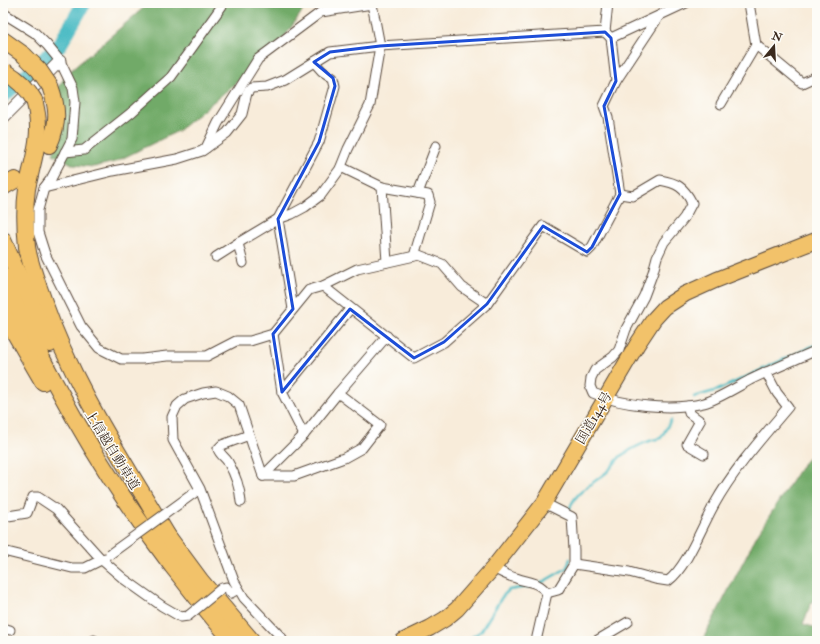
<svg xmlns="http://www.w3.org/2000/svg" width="820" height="644" viewBox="0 0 820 644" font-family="'IM FELL Double Pica','Noto Serif JP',serif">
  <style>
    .forest { fill: #71aa68; stroke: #566a43 }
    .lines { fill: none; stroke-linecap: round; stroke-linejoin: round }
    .stream { stroke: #4cbbc4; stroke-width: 2.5 }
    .river { stroke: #4cbbc4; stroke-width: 15 }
    .minor-casing { stroke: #57473a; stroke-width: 11 }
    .tertiary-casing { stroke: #57473a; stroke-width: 13 }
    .trunk-casing { stroke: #57473a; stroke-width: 17 }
    .motorway-casing { stroke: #57473a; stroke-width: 18 }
    .minor { stroke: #fff; stroke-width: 9 }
    .tertiary { stroke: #fff; stroke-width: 11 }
    .trunk { stroke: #f2c26a; stroke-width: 15 }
    .motorway { stroke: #f2c26a; stroke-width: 16 }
    .minor-bridge-casing { stroke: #57473a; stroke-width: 11; stroke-linecap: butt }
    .motorway-bridge-casing { stroke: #57473a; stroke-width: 18; stroke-linecap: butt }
    .minor-bridge { stroke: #fff; stroke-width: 9 }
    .motorway-bridge { stroke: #f2c26a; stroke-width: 16 }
    .marked { fill: none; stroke: #1d4ed8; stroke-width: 3; stroke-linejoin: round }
    .labels { text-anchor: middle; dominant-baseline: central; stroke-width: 3; stroke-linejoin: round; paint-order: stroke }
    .street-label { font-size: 13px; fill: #3b2a1e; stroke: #fdfcf7 }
  </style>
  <rect width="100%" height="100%" fill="#fdfcf7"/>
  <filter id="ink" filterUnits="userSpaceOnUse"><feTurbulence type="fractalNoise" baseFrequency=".025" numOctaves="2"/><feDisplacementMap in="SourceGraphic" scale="8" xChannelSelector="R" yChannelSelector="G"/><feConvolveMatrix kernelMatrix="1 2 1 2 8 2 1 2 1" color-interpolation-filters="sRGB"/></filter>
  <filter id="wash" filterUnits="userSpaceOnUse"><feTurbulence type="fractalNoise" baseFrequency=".012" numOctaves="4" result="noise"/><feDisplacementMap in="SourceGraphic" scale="16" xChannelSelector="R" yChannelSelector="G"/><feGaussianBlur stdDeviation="0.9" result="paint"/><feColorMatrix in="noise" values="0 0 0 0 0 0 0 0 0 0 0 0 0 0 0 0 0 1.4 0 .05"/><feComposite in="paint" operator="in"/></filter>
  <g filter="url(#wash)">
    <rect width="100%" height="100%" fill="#f8ecda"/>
    <g class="forest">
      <path d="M149,3h159l-25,36 -47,44 -58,48 -63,31 -21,5 -20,-2 -21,-11 8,-21 -3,-46 10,-14z"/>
      <path d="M817,449v149l-6,6 -8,20 14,4v13h-113l-1,-2 54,-104 45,-70z"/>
    </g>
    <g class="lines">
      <g class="stream">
        <path d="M694,397l24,-7 99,-46"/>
        <path d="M569,513c2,-20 26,-30 39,-42 5,-5 9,-12 14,-16 11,-7 26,-15 39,-17l10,-18"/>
        <path d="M541,583l26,-15 3,-9"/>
        <path d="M466,641l15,-10 21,-34 7,-7 24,-4"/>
      </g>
      <path class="river" d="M3,96l56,-50 25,-43"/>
    </g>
  </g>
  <g filter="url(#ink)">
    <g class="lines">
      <g class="minor-casing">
        <g id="minor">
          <path d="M3,13l32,20 12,12 13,16 13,27 2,14 -3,37 -21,40 -7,9 -6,22v22l7,22 36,72 18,22 22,11h21l25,-3h40l29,-15h14l23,-7 36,-44 14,-4 34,-17 62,-14 23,9 20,23 25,17"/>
          <path d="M605,32l3,-29"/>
          <path d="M611,38l75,-35"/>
          <path d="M756,45l46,38 15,-7"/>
          <path d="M721,104l35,-59 -7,-42"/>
          <path d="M206,148l12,-25 40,-64 63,-47 51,-8 8,42 -10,59 -22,44 -8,20 -19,26 -16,12 -13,7 -14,5 41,-77 16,-56 -2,-8 -11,-7 -8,-9"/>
          <path d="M65,152l19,-2 48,-38 39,-35 53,-74"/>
          <path d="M341,167l41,20 5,75"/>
          <path d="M382,187l46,8 2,7 -16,54"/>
          <path d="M44,188l69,-17 64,-12 25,-8 25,-18 15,-19 5,-21 4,-5 16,-1 18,-7 45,-28 50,-6 225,-14 6,6 5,43"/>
          <path d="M418,193l18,-47"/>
          <path d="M620,194l13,2 27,-16c17,3 24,7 32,23l-8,15 -20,24 -7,15 -4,15 -9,24 -18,33 -7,21 -6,7 -18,13 -4,8 -1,8 3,7c30,13 79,18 111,10 12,-3 33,-16 46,-23 22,-11 45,-20 67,-30"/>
          <path d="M216,257l22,-14"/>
          <path d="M243,263l-5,-20 40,-24 15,90"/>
          <path d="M323,286l91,72 30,-16 43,-38 56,-78 44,26 5,-5 28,-53 -12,-77 -4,-11 12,-25 43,-65"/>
          <path d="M273,334l9,58 22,43"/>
          <path d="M282,392l68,-83"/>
          <path d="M688,406l1,7 11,8 -13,23 17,10"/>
          <path d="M263,476l-24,-71 -11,-9 -12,-5 -13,2 -18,6 -8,7 -5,11 1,23 27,49 34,92 10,17 38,40v3"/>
          <path d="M263,476l41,-41 34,-42 49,-57"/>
          <path d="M263,476h31l50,-18 18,-10 18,-23 -42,-32"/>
          <path d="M241,502c-1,-14 -6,-28 -13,-40 -3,-5 -8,-7 -10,-13l4,-4 27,-10"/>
          <path d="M544,503l28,14 2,33v14l-16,26 -11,3"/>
          <path d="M3,514l5,2 19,-3 6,-16h5l18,12 46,51 22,19 38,27 19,11 7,-1"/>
          <path d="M3,551l69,17h13l20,-10"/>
          <path d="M574,564l55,8 26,7 13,2c19,-14 34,-55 46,-76 20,-36 47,-66 74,-98l-11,-14 -11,-21"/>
          <path d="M493,568c8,4 15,8 23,10 13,5 22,3 31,15l-11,48"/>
          <path d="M222,588l4,-1 5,6 7,-4"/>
          <path d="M3,628l7,2"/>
          <path d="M94,641v-1"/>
          <path d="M596,641l32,-19"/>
        </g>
      </g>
      <g class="tertiary-casing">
        <path id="tertiary" d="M3,118l57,-57"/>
      </g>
      <g class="trunk-casing">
        <path id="trunk" d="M403,641l27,-13 15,-9 12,-10 36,-41 51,-65 94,-160 16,-24 11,-12 20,-13 31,-14 101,-40"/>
      </g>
      <g class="motorway-casing">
        <g id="motorway">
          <path d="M3,40l21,15"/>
          <path d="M34,100c10,34 -1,57 -7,89 -3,20 -2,39 0,58 3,19 11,37 17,55 30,86 80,159 126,238"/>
          <path d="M49,145c10,-22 9,-37 1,-59"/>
          <path d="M3,187l12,-7"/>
          <path d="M3,240l33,75 14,29"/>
          <path d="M3,276c15,37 33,72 52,107 34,64 73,125 117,183 20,25 39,51 61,75"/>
          <path d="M3,313l40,69"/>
          <path d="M164,531l37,50 51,60"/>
        </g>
      </g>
      <use href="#minor" class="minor"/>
      <use href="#tertiary" class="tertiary"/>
      <use href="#trunk" class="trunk"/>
      <use href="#motorway" class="motorway"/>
      <g class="minor-bridge-casing">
        <g id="minor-bridge">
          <path d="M110,554l84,-61"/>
          <path d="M188,616l34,-28"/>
        </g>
      </g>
      <g class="motorway-bridge-casing">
        <g id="motorway-bridge">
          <path d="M24,55l15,15 11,16"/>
          <path d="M6,72c12,7 21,15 28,28"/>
        </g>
      </g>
      <use href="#minor-bridge" class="minor-bridge"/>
      <use href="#motorway-bridge" class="motorway-bridge"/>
    </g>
  </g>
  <path class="marked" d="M605,32l6,6 5,43 -12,25 16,88 -28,53 -5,5 -44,-26 -56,78 -43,38 -30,16 -64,-49 -68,83 -9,-58 20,-25 -15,-90 41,-77 16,-56 -2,-8 -19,-16 16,-10 50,-6z"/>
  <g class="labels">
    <g class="street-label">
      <text transform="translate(594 418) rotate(-60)">国道144号</text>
      <text transform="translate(112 450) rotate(58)">上信越自動車道</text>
    </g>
  </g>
  <rect width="820" height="644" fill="none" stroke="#fdfcf7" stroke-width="16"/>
  <g transform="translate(774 46) rotate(18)" stroke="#fdfcf7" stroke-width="3" paint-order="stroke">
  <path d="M0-3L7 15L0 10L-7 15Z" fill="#3b2a1e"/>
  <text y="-6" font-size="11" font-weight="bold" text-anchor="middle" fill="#3b2a1e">N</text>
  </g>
</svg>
